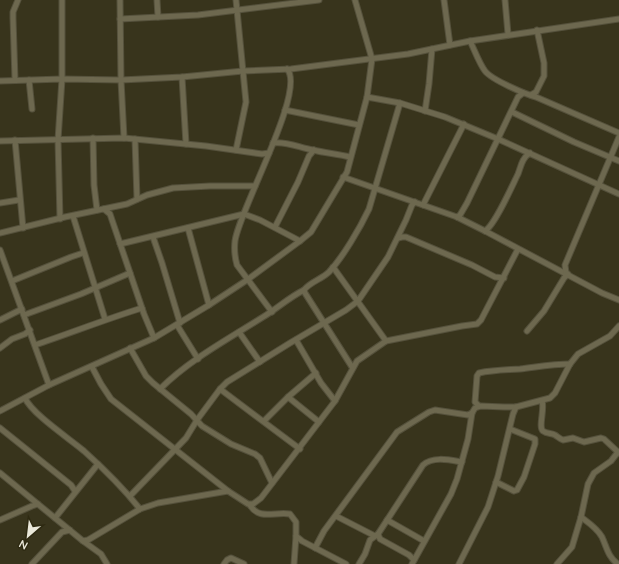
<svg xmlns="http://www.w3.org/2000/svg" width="619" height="564" viewBox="0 0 619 564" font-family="Quicksand,sans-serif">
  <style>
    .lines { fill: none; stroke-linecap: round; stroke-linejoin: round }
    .minor-casing { stroke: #55513c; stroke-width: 7 }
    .minor { stroke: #6d684f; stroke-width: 5 }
  </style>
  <rect width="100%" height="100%" fill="#38341c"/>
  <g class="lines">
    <g class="minor-casing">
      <g id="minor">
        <path d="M120,0l1,80 3,58"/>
        <path d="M157,0l1,17"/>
        <path d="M236,0l10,102 -10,48"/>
        <path d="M444,0l6,45"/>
        <path d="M505,0l3,34"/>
        <path d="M120,19l78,-4 121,-15"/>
        <path d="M470,41c5,10 9,22 15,30 7,9 40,23 51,26l83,36"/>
        <path d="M182,77l4,67"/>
        <path d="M15,80l-2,-62v-6l5,-12"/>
        <path d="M29,80l3,29"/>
        <path d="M0,81l62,-2 59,1 61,-3 61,-6 48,-2 117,-15 62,-13 149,-22"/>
        <path d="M531,95l5,-3 8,-16v-13l-7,-33"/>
        <path d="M367,97l33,6 45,14 53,22 121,55"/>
        <path d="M285,110l74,15"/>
        <path d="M425,111l4,-27 3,-35"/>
        <path d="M512,112l62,30 45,19"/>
        <path d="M93,138l1,47 3,25"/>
        <path d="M135,139l2,60"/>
        <path d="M15,140l8,88"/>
        <path d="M0,141l124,-3 82,8 56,8 7,-1"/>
        <path d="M273,143c14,-2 27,5 40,7 12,3 25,4 37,7"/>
        <path d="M343,177l114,40 28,14 117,62 17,7"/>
        <path d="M0,203l19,-3"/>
        <path d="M423,205l41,-81"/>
        <path d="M104,209l6,5 2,6 32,94 10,24"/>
        <path d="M73,216l32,103"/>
        <path d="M457,217l3,-2 7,-12 51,-106 5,-4"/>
        <path d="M60,219l-2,-79 4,-61v-79"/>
        <path d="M275,227l23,-45 11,-26 5,-6"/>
        <path d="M188,228l21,77"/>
        <path d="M485,231c10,-6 27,-45 33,-57 3,-8 4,-16 12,-21"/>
        <path d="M0,233l65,-16 62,-13 20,-9 26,-7 37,-2h45"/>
        <path d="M153,237l9,26 18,60"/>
        <path d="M398,238l4,-1h4l66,28 23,12 9,1"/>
        <path d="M120,244l124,-30 16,6 40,21"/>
        <path d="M0,250l49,135"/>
        <path d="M333,267l53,74"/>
        <path d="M566,273l-1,-8 54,-128"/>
        <path d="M12,281l59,-24 12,-4"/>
        <path d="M272,312l-35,-47c-2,-7 -3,-15 -2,-24 4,-31 72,-151 52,-172"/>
        <path d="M24,315l57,-21 49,-21"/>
        <path d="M0,320l22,-11"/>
        <path d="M177,325l21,34"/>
        <path d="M527,331l17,-20 20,-33 4,-4"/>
        <path d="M239,332l21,30"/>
        <path d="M296,340l25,43 14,18"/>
        <path d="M35,345c36,-12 71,-26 107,-37"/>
        <path d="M0,348l12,-9 13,-5 5,-4"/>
        <path d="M130,348l16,28 7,7 38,31 11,12 29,18 24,10 5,4 12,25"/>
        <path d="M92,367l9,17 10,15 117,92 20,13h5l8,-6 74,-97 22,-40 29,-20 76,-15 15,-2 4,-4 37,-71"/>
        <path d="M352,367l-47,-74 -1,-3c6,-8 18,-11 25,-18 14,-15 31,-44 40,-63l31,-106"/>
        <path d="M160,389c29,-29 68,-50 103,-72 15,-9 25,-19 41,-27"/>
        <path d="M220,389l80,60"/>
        <path d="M288,397l31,25"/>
        <path d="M25,398c7,16 45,41 59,53 20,18 40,38 56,58"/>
        <path d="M542,401c3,8 -4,26 1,30 4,3 9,2 12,4 3,2 5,4 8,5l10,-2 11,4 17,-4 3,1 15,14"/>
        <path d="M479,406l-4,-4 2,-26 2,-3c14,-3 27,-3 41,-4 17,-2 33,-5 50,-5"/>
        <path d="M0,411l49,-26 105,-47 55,-33 38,-25 53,-39 11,-9 36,-60 20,-75 5,-38 -17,-59"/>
        <path d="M264,421l24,-24 28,-24"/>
        <path d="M0,428l71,57 4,6"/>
        <path d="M0,473l83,68 5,-1 52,-31 18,-6 70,-12"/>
        <path d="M496,482l18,9 3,-1 7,-13 11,-33v-5l-25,-10"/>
        <path d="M130,496l56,-58 11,-18 23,-31 7,-7 63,-39 56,-33 12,-9 30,-44 18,-37 6,-15 3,-3"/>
        <path d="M250,505c9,16 26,6 40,9l6,8v14l6,5 44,23"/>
        <path d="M336,516l39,20"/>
        <path d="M581,517c8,6 16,11 21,20 5,11 6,20 16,27"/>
        <path d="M55,518l43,-54"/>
        <path d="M0,520l32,-14 6,-2"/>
        <path d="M387,520l37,21"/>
        <path d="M378,534l2,5 29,16 5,5"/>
        <path d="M83,541l18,13 6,10"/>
        <path d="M315,548l9,-17 73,-99 32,-20 6,-2 33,5 4,-2"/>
        <path d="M32,564l30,-32 8,-2"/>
        <path d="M224,564l3,-4 4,-2 13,6"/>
        <path d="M294,564l2,-28"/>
        <path d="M359,564l6,-10 5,-14 8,-6 45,-69c10,-9 27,-5 39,-3"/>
        <path d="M412,564l39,-70 6,-15 11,-40 4,-26 3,-5 6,-2 23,1h12l34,-9 5,-5 15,-29 8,-10 32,-18 9,-10"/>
        <path d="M459,564l29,-57 10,-31 15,-62 3,-7"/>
        <path d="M557,564l15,-17 9,-30 7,-33 6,-11 17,-12 7,-9"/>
      </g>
    </g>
    <use href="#minor" class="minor"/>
  </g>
  <g transform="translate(28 536) rotate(208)" stroke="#2e2a12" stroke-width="3" paint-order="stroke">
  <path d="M0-3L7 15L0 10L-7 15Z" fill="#eae8da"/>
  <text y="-6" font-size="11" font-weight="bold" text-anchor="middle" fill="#eae8da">N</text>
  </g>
</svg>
